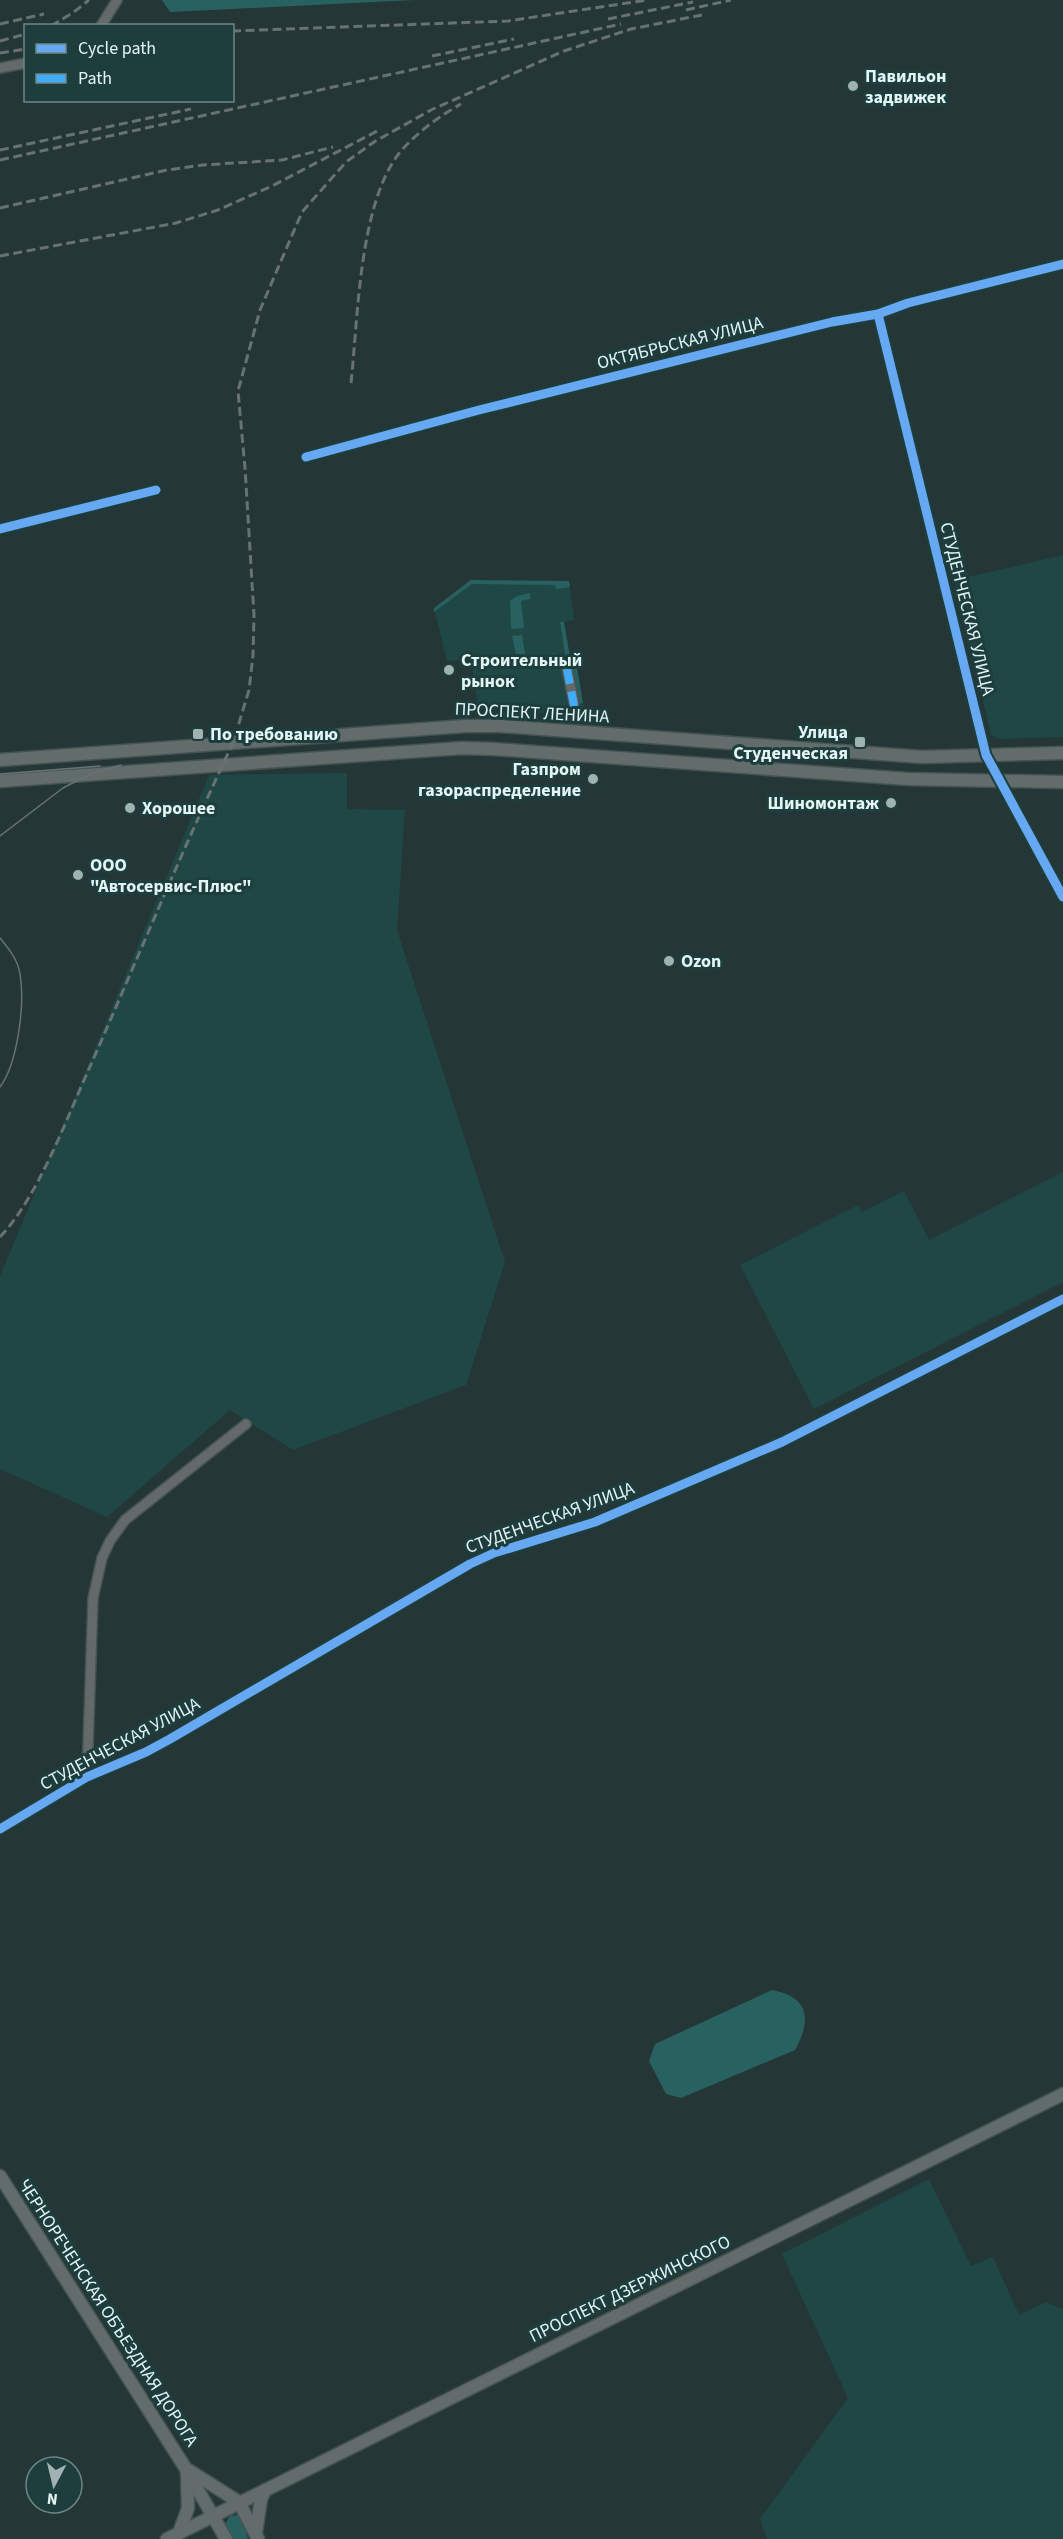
<svg xmlns="http://www.w3.org/2000/svg" width="1063" height="2539" viewBox="0 0 1063 2539" font-family="'Source Sans 3',sans-serif">
  <style>
    .built { fill: #1e4746 }
    .green { fill: #286260 }
    .lines { fill: none; stroke-linecap: round; stroke-linejoin: round }
    .street-tunnel { stroke: #425352; stroke-width: 9; stroke-dasharray: 9 4.5; stroke-linecap: butt }
    .street-casing { stroke: #455353; stroke-width: 12 }
    .secondary-casing { stroke: #455353; stroke-width: 15 }
    .street { stroke: #636a69; stroke-width: 9 }
    .secondary { stroke: #626c6b; stroke-width: 12 }
    .tram { stroke: #687272; stroke-width: 1.5 }
    .rail { stroke: #687272; stroke-width: 3; stroke-dasharray: 9 4.5; stroke-linecap: butt }
    .quiet { stroke: #42abf6; stroke-width: 8; stroke-dasharray: 15 8; stroke-linecap: butt }
    .cycleway-casing { stroke: #1d3e3c; stroke-width: 13 }
    .cycleway { stroke: #66a8f1; stroke-width: 9 }
    .poi-dot { fill: #a0b2b2; stroke: #1d3e3c; stroke-width: 2 }
    .labels { text-anchor: middle; dominant-baseline: central; stroke-width: 6; stroke-linejoin: round; paint-order: stroke }
    .poi-label { font-size: 18px; font-weight: bold; fill: #e3f5f4; stroke: #1d3e3c; text-anchor: start }
    .street-label { font-size: 18px; fill: #e3f5f4; stroke: #1d3e3c }
  </style>
  <rect width="100%" height="100%" fill="#253636"/>
  <g class="built">
    <path d="M1063,555v182l-64,2 -8,-4 -36,-155z"/>
    <path d="M471,580l98,1 5,39 -10,2 7,41 5,-1 9,51 -11,2 -96,-6 -7,-50 -24,2 -13,-53z"/>
    <path d="M347,773v36l58,1 -8,120 108,332 -39,123 -173,65 -63,-40 -123,107 -107,-48v-193l209,-501z"/>
    <path d="M1063,1172v110l-249,127 -74,-144 118,-60 4,7 42,-21 25,49z"/>
    <path d="M929,2179l42,87 22,-9 26,58 27,-13 17,7v230h-296l-7,-20 88,-121 -66,-144z"/>
  </g>
  <g class="green">
    <path d="M162,0h253l-245,12z"/>
    <path d="M471,580l98,1 1,6 -14,2 -1,-4 -83,-1 -38,28v-4z"/>
    <path d="M530,593v6l-9,2 3,27 -13,1 -1,-28 7,-5z"/>
    <path d="M560,622h4l7,41 5,-1 7,41 -7,1 -9,-38z"/>
    <path d="M522,635l4,24 22,-2v-3l8,-1 -3,8 -29,6 -6,-2 -6,-29z"/>
    <path d="M772,1990c37,7 40,29 23,60l-114,48 -15,-4 -17,-33 6,-17z"/>
    <path d="M237,2515l6,6 5,18h-15l-6,-10 -1,-7 4,-6z"/>
  </g>
  <g class="lines">
    <path class="street-tunnel" d="M574,703l2,13"/>
    <g class="street-casing">
      <g id="street">
        <path d="M101,26l16,-26"/>
        <path d="M0,68l26,-5"/>
        <path d="M878,314l108,441 77,142"/>
        <path d="M306,457l173,-47 353,-88 46,-8 30,-11 155,-39"/>
        <path d="M0,529l156,-39"/>
        <path d="M567,669l7,34"/>
        <path d="M87,1777l6,-179 9,-40 8,-17 15,-21 121,-96"/>
        <path d="M0,1829l87,-52 59,-25 24,-13 300,-175 24,-11 101,-31 187,-80 281,-143"/>
      </g>
    </g>
    <g class="secondary-casing">
      <g id="secondary">
        <path d="M0,760l465,-34h35l422,31 141,-4"/>
        <path d="M0,781l462,-33 32,1 414,30 155,3"/>
        <path d="M0,2176l186,293 40,70"/>
        <path d="M190,2471l49,31 19,37"/>
        <path d="M256,2532l5,-33 4,-9"/>
        <path d="M179,2533l9,-25 -1,-35"/>
        <path d="M167,2539l896,-445"/>
      </g>
    </g>
    <use href="#street" class="street"/>
    <use href="#secondary" class="secondary"/>
    <g class="tram">
      <path d="M0,774l100,-8"/>
      <path d="M0,836l63,-48 27,-14 31,-9"/>
      <path d="M0,938c9,11 18,22 20,36 5,29 -2,89 -20,113"/>
    </g>
    <g class="rail">
      <path d="M686,10l45,-10"/>
      <path d="M608,19l85,-17"/>
      <path d="M0,24l44,-10"/>
      <path d="M51,26l23,-14 15,-12"/>
      <path d="M232,31l276,-10 139,-21"/>
      <path d="M0,41l26,-7"/>
      <path d="M0,53l26,-4"/>
      <path d="M432,56l82,-17"/>
      <path d="M0,150l191,-41"/>
      <path d="M0,160l621,-136"/>
      <path d="M0,208l167,-38 36,-5 79,-5 51,-13"/>
      <path d="M0,256l176,-33 42,-13 54,-24 109,-57"/>
      <path d="M351,383c7,-65 8,-174 46,-227 16,-21 41,-39 64,-52"/>
      <path d="M0,1237c38,-40 66,-117 89,-168 48,-109 93,-219 144,-326l16,-53 4,-34 1,-41 -9,-147 -7,-77 22,-81 42,-98 44,-50 28,-20 57,-32 133,-59 67,-22 71,-14"/>
    </g>
    <path class="quiet" d="M567,669l9,47"/>
    <g class="cycleway-casing">
      <g id="cycleway">
        <path d="M878,314l108,441 77,142"/>
        <path d="M306,457l173,-47 353,-88 46,-8 30,-11 155,-39"/>
        <path d="M0,529l156,-39"/>
        <path d="M0,1829l87,-52 59,-25 24,-13 300,-175 24,-11 101,-31 187,-80 281,-143"/>
      </g>
    </g>
    <use href="#cycleway" class="cycleway"/>
  </g>
  <g class="poi-dot">
    <circle cx="853" cy="86" r="6"/>
    <circle cx="449" cy="670" r="6"/>
    <rect x="192" y="728" width="12" height="12" rx="3"/>
    <rect x="854" y="736" width="12" height="12" rx="3"/>
    <circle cx="593" cy="779" r="6"/>
    <circle cx="891" cy="803" r="6"/>
    <circle cx="130" cy="808" r="6"/>
    <circle cx="78" cy="875" r="6"/>
    <circle cx="669" cy="961" r="6"/>
  </g>
  <g class="labels">
    <g class="poi-label">
      <text x="865" y="76">Павильон<tspan x="865" dy="21">задвижек</tspan></text>
      <text x="461" y="660">Строительный<tspan x="461" dy="21">рынок</tspan></text>
      <text x="848" y="732" text-anchor="end">Улица<tspan x="848" dy="21">Студенческая</tspan></text>
      <text x="210" y="734">По требованию</text>
      <text x="581" y="769" text-anchor="end">Газпром<tspan x="581" dy="21">газораспределение</tspan></text>
      <text x="879" y="803" text-anchor="end">Шиномонтаж</text>
      <text x="142" y="808">Хорошее</text>
      <text x="90" y="865">ООО<tspan x="90" dy="21">"Автосервис-Плюс"</tspan></text>
      <text x="681" y="961">Ozon</text>
    </g>
    <g class="street-label">
      <text transform="translate(680 343) rotate(-14)">ОКТЯБРЬСКАЯ УЛИЦА</text>
      <text transform="translate(967 609) rotate(76)">СТУДЕНЧЕСКАЯ УЛИЦА</text>
      <text transform="translate(532 713) rotate(3)">ПРОСПЕКТ ЛЕНИНА</text>
      <text transform="translate(550 1518) rotate(-20)">СТУДЕНЧЕСКАЯ УЛИЦА</text>
      <text transform="translate(120 1744) rotate(-28)">СТУДЕНЧЕСКАЯ УЛИЦА</text>
      <text transform="translate(630 2289) rotate(-26)">ПРОСПЕКТ ДЗЕРЖИНСКОГО</text>
      <text transform="translate(108 2313) rotate(57)">ЧЕРНОРЕЧЕНСКАЯ ОБЪЕЗДНАЯ ДОРОГА</text>
    </g>
  </g>
  <rect x="24" y="24" width="210" height="78" fill="#1d3e3c" stroke="#6c8786" stroke-width="1.5"/>
  <rect x="36" y="44" width="30" height="9" fill="#66a8f1" stroke="#6c8786" stroke-width="1.5"/>
  <text x="78" y="54" font-size="18" fill="#e3f5f4">Cycle path</text>
  <rect x="36" y="74" width="30" height="9" fill="#42abf6" stroke="#6c8786" stroke-width="1.5"/>
  <text x="78" y="84" font-size="18" fill="#e3f5f4">Path</text>
  <g transform="translate(54 2485) rotate(187)"><circle r="28" fill="#1d3e3c" stroke="#6c8786" stroke-width="1.5"/>
  <path d="M0-4.5L10 22L0 15L-10 22Z" fill="#a0b2b2"/>
  <text y="-9" font-size="16" font-weight="bold" text-anchor="middle" fill="#e3f5f4">N</text>
  </g>
</svg>
